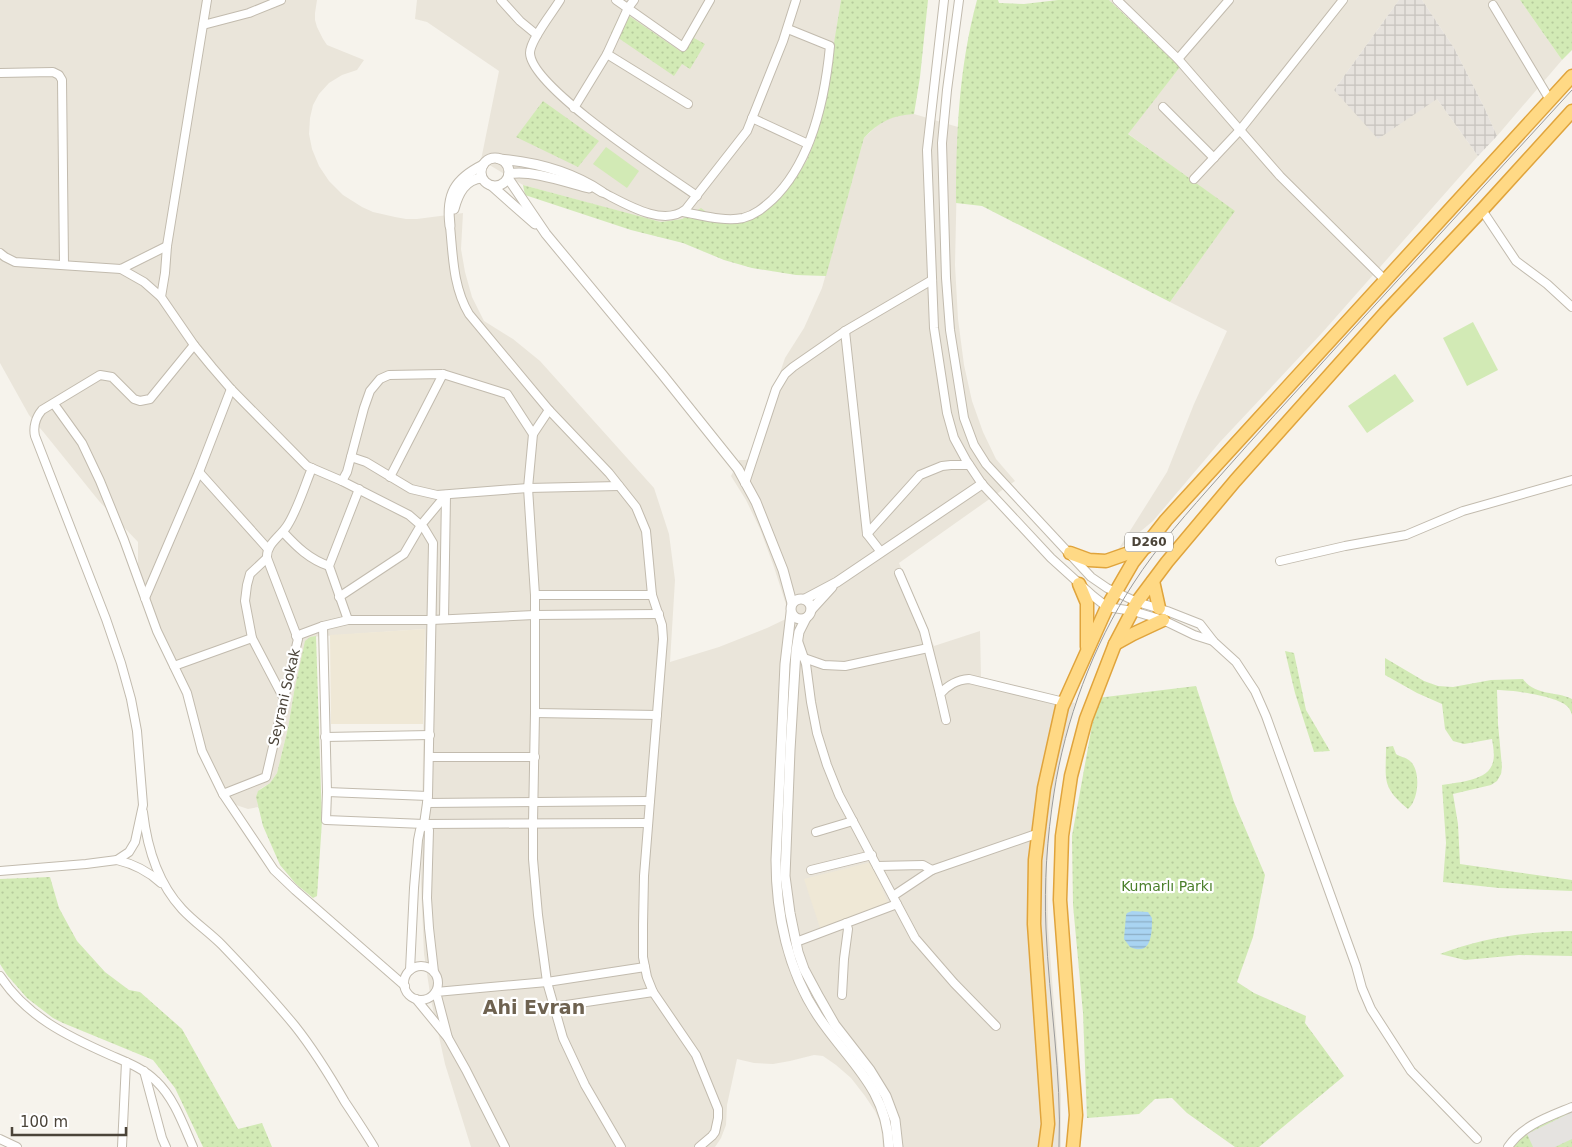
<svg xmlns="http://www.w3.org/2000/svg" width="1572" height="1147" viewBox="0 0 1572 1147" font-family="'DejaVu Sans',sans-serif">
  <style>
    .residential { fill: #eae5da }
    .industrial { fill: url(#industrial-grid) }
    .education { fill: #efe8d6 }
    .grass { fill: url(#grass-dots) }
    .garden { fill: #d2eab5 }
    .parking { fill: #e5e3e0 }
    .water { fill: url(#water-rules) }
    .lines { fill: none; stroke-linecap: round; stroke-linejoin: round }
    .minor-casing { stroke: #c2bbae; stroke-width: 10 }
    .tertiary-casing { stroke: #c2bbae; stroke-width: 11 }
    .trunk-casing { stroke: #e0a43c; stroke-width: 15 }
    .minor { stroke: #fff; stroke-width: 8 }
    .tertiary { stroke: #fff; stroke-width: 9 }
    .trunk { stroke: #ffd985; stroke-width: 12 }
    .tram { stroke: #9a9a9a; stroke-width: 1 }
    .labels { text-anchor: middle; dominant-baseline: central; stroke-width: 4.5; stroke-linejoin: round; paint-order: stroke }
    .shield { fill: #fff; stroke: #817c74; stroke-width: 1 }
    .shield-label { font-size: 12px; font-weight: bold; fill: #4b4439 }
    .street-label { font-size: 14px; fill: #4b4439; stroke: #fff }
    .park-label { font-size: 14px; fill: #4a7f2a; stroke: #fff }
    .district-label { font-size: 19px; font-weight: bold; fill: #6e6250; stroke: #fff }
  </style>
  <defs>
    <pattern id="industrial-grid" width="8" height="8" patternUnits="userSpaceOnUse" patternTransform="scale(1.25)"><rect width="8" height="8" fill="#e6e2dd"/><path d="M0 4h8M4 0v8" fill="none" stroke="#c7c3be"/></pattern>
    <pattern id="grass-dots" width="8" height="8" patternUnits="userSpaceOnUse" patternTransform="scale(1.25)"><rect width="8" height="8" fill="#d2eab5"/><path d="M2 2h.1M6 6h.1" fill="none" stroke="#b6ca9c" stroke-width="1.8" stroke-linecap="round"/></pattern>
    <pattern id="water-rules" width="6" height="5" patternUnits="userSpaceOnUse" patternTransform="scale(1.25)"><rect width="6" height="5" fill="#a9d4f2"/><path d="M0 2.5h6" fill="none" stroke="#8caec5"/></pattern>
  </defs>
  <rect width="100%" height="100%" fill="#f6f3ec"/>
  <g class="residential">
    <path d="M0,0h317l-2,13v7l2,7 6,12 4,6 37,15 -7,10 -15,5 -13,8 -10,11 -6,11 -3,13 -1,16 3,15 7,17 10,15 14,14 19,12 11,5 22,5 11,2h11l46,-6 -2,36 4,23 7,25 12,24 29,18 27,22 114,127 15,46 6,46 -5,82 49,-15 48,-19 23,-11 -16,-50 -14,-38 -14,-29 -15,-24 8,-16h7l6,-4 33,-98 19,-30 18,-40 42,-150 16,-15 13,-6 14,-3h7l44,13 -3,138 3,54 6,46 8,36 11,31 13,27 19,22 -116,82 35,83 46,-15 1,46 94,26 -12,43 -8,38 -5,34 -3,45 1,64 13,168v52h-178l-2,-23 -6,-13 -10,-15 -14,-18 -15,-13 -13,-9 -9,-1 -24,6 -17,3 -19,-1 -17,-4 -10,46 -1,20 -5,13 -6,9h-244l-26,-83 -14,-64 -7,-46 -3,-70 4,-255 -115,8 -16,55 -6,36 -11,45 -7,10 -10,6 -3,5 1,13 -10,2 -15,-5 -16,-21 -36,-100 -38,-98 -5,-21v-22l-39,-41 -54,-67 -16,-19 -29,-52z"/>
    <path d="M417,0h424l-12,79 -14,61 -8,21 -12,18 -22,23 -37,16 -41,-5 -13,6 -21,3 -13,-3 -125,-34 -42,-25 18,-89 -72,-49 -12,-3z"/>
    <path d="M1109,0h290l-65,90 103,9 41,57 -157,178 -101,108 -67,79 -35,29 49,-78 27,-68 33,-73 -57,-29 64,-91 -107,-78 53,-66z"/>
    <path d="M1422,0h98l42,60 -65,76 -13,-29 -30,-59z"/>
  </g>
  <path class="industrial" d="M1399,0h23l32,48 30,59 13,29 -19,20 -41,-57 -59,40 -44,-49z"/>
  <g class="education">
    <path d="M425,629l-2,95h-92l-1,-89z"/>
    <path d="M872,862l16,41 -68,25 -16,-49z"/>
  </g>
  <g class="grass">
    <path d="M708,0h7l-21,38 11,6 -15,25 -8,-5 -8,12 -63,-43 11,-22 58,40z"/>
    <path d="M841,0h87l-8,77 -6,37c-21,1 -36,8 -50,24l-38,138 -30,-1 -44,-7 -28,-8 -41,-17 -52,-13 -106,-35 -2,-10 138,37 21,-3 19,-11 15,11 30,-4 35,-20 14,-16 12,-19 8,-20 9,-36z"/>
    <path d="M977,0h21l1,3 25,1 34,-4h51l71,67 -52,67 107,77 -65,91 -188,-96 -26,-3c0,-68 3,-137 21,-203z"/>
    <path d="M1520,0h52v50l-10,10z"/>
    <path d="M543,101l56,40 -21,26 -62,-30z"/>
    <path d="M316,636l6,185 -5,75 -4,2 -17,-14 -16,-19 -17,-39 -7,-29 2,-6 12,-8 7,-10 11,-45 6,-36 11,-51 5,-4z"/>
    <path d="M1285,651l9,2 12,57 24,41 -16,1 -19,-59z"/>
    <path d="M1385,658l39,23 14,5 15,1 38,-7 32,-1c12,17 32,12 49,20v16c-1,-3 -2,-6 -4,-8 -10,-11 -55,-17 -71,-17l1,34 4,43 -1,7 -4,7 -6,4 -38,9 5,30 2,40 112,16v11l-73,-3 -56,-6 3,-39 -4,-58c16,-3 47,-4 51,-23 2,-7 0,-16 -1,-23l-28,5 -11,-3 -8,-12 -3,-25 -25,-11 -32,-18z"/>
    <path d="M1196,686l38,116 31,73 -12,62 -16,45 17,11 52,23 -1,7 39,53 -85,71h-24l-48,-34 -15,-15 -17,1 -16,15 -52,4 -4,-105 -10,-108 -1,-69 25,-138z"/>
    <path d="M1393,746l3,8c4,3 10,3 14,7 11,9 9,39 -2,48 -27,-22 -22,-29 -22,-62z"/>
    <path d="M50,877l9,31 18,33 28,31 24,18 11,2 42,37 56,100 24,-6 10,24h-69l-28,-59 -22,-28 -90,-37 -10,-5 -26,-20 -20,-23 -7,-11v-85z"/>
    <path d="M1572,931v25l-53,-1 -54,5 -25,-6c45,-17 85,-22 132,-23z"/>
    <path d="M1572,1108v39h-69l5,-6z"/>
  </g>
  <g class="garden">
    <path d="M606,147l33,24 -12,17 -34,-24z"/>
    <path d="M1473,322l25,48 -31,16 -24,-48z"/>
    <path d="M1395,374l19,27 -47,32 -19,-27z"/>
  </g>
  <path class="parking" d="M1572,1112v27l-17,8h-22l-6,-13z"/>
  <path class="water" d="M1132,911l16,1 4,6c0,14 0,39 -22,29l-6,-8 2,-24 1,-2z"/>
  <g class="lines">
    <g class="minor-casing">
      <g id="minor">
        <path d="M207,0l-40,246 -2,27 -4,24 33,48 18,22 19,22 76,77 35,15 67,34 15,13 9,15 -5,253 -4,28 -4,6 -2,10 -4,48 -4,82"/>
        <path d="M501,0l19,21 17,14"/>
        <path d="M560,0c-7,12 -30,40 -30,53 1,35 136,121 167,143"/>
        <path d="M616,0l67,47 27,-47"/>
        <path d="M944,0l-17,150 7,178 13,85 7,25 12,22 16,24 69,74 42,38 14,11 26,4 30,9 31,15 19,6"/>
        <path d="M959,0l-12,90 -5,53 4,135 4,52 14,88 10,27 12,19 105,113 16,11 30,14 30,9 33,13 14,18 22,20 19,29 11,25 90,250 6,22 9,21 40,62 66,68"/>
        <path d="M1117,0l61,59 102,117 105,104"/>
        <path d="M1493,5l57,95"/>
        <path d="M203,25l46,-12 32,-13"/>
        <path d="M607,54l81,50"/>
        <path d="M1178,59l51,-59"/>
        <path d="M0,73l53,-1 6,3 3,5 2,185"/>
        <path d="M1163,107l51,51"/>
        <path d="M574,108l33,-54 21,-46 6,-8"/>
        <path d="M752,118l56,26"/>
        <path d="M1194,179l46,-49 103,-130"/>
        <path d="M602,192c22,11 61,36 84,17l61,-78 36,-90 13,-41"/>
        <path d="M1482,210l34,51 31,23 25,23"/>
        <path d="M683,212c18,3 41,10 60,6 12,-3 20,-10 29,-18 40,-38 53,-101 58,-154l-42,-17"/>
        <path d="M450,226c3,30 3,61 19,88l80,96 60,63 27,34 10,24 6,64 10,30 1,14 -19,237 -1,49v32l4,20 6,15 43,63 22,54v9l-3,14 -3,4 -13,11"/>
        <path d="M0,253l5,4 10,5 106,7 46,-23"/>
        <path d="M121,269l23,13 17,15"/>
        <path d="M845,331l22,203 14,18"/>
        <path d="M54,404l28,39 18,38 24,59 33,91 30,62 15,58 21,43 51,76 21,20 110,96"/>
        <path d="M549,410l-16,24 -5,54 7,107v118l-2,110v36l5,56 9,67 16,56 22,47 36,62"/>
        <path d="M351,457l13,-49 6,-17 10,-12 9,-4 54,-1 64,20 26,40"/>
        <path d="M199,472l69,77"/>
        <path d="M390,477l53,-103"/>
        <path d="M342,481l5,-9 4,-15 15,5 45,27 26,6 91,-7 91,-2"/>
        <path d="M745,483l31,-94 9,-15 8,-7 52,-36 87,-51"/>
        <path d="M283,532c14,15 26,27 46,34"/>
        <path d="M867,534l53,-59 22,-9 9,-1h18"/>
        <path d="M267,558l-17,16 -3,11 -2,16 7,37 32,61"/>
        <path d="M1280,561l65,-15 61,-11 57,-24 109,-31"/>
        <path d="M899,573l25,58 16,63"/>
        <path d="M535,595h117"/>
        <path d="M339,597l65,-43 17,-29 25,-30"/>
        <path d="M145,598l54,-126 32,-83"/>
        <path d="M444,619l2,-124"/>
        <path d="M348,620l-19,-54 30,-77"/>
        <path d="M323,626l4,166 -1,28 98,4 224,-1"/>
        <path d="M296,636l27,-10 25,-6h84l102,-5 125,-1"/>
        <path d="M798,641l8,23 5,38 6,31 10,32 12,30 76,143 39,45 42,43"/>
        <path d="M804,658l20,7 21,1 83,-18"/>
        <path d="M174,666l78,-28"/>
        <path d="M535,713l122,2"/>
        <path d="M946,720l-6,-26c8,-9 16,-14 29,-15l95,23"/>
        <path d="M325,737l105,-2"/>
        <path d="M429,757h106"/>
        <path d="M327,792l101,4"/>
        <path d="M223,794l43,-17 32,-138 -31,-81c-1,-14 13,-21 20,-32 10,-15 18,-41 25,-58"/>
        <path d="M427,803l223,-2"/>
        <path d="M143,812c4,35 15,71 39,97 12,13 27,23 40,36 25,26 50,53 73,81 19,24 35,50 50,76 10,15 20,30 29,45"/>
        <path d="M424,824l5,6 -2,68 2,30 5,44"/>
        <path d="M816,832l37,-11"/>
        <path d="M117,860c17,4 31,11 44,23"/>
        <path d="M877,866l46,-1 9,5 107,-37"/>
        <path d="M811,870l61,-15"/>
        <path d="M0,871l86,-7 31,-4 12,-8 6,-10 8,-37 -6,-74 -6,-32 -10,-36 -15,-44 -71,-183c-2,-9 1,-19 7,-26l58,-35 12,2 22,22 6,2 10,-2 44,-54"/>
        <path d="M893,896l39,-26"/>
        <path d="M796,942l101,-38"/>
        <circle cx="421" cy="983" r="17"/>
        <path d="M0,976c26,40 67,60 110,79 16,7 33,13 46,26 18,17 27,43 37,66"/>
        <path d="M842,995l2,-36 4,-30 -2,-6"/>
        <path d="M416,999l32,39 18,32 39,77"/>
        <path d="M553,1007l100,-15"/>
        <path d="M448,1038l-12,-46 111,-10 98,-15"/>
        <path d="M144,1071l18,67 4,9"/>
        <path d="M0,1139l17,8"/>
        <path d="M122,1147l4,-85"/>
        <path d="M1508,1147c15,-22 40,-30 64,-40"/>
      </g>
    </g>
    <g class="tertiary-casing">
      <g id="tertiary">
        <circle cx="495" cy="172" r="14"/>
        <path d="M499,159c36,3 73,13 103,33"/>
        <path d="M509,174c20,-5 60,9 80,14"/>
        <path d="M508,178l38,56 116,140 76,95 18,33 27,68 9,33"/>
        <path d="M492,186l43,38"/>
        <path d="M454,209c4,-15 11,-30 28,-31"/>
        <path d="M450,226c-4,-32 5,-47 33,-61"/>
        <circle cx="801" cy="609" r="10"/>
        <path d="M805,599l32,-17 145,-98"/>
        <path d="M811,610l21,-23"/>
        <path d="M791,613l-6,51 -9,196c0,54 12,111 42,156 30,45 69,72 71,131"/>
        <path d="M806,618l-7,14 -3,19 -6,99 -5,126 5,37 8,39 6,17 15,28 16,28 35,45 16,26 9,24 3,27"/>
      </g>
    </g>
    <g class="trunk-casing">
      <g id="trunk">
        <path d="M1070,553l19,7 17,1 40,-14"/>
        <path d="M1153,581l6,27"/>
        <path d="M1079,584l8,19v44"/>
        <path d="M1115,644l18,-10 30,-14"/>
        <path d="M1045,1147l3,-23 -14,-200 1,-64 9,-72 18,-81 45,-100 26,-45 33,-42 406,-444"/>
        <path d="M1073,1147l3,-32 -16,-215 2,-64 9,-60 15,-57 29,-75 22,-42 30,-40 68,-81 150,-168 97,-103 90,-99"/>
      </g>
    </g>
    <use href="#minor" class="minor"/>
    <use href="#tertiary" class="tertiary"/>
    <use href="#trunk" class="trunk"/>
    <path class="tram" d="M1059,1147c3,-73 -10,-145 -13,-218 -2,-46 1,-91 8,-136 11,-72 39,-148 79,-209 25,-39 56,-73 86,-107 37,-42 75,-83 113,-125 80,-87 160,-175 240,-262"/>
  </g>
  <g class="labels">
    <rect class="shield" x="1125" y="532.5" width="48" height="19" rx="4"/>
    <g class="shield-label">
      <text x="1149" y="542">D260</text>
    </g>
    <g class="street-label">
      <text transform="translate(284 697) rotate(-77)">Seyrani Sokak</text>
    </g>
    <g class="park-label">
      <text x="1167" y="886">Kumarlı Parkı</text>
    </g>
    <g class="district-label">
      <text x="534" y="1007">Ahi Evran</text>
    </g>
  </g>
  <path d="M12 1127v8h114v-8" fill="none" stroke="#4b4439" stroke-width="2.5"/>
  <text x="20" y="1127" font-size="15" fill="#4b4439" stroke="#ffffff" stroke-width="4" paint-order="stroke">100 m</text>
</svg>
